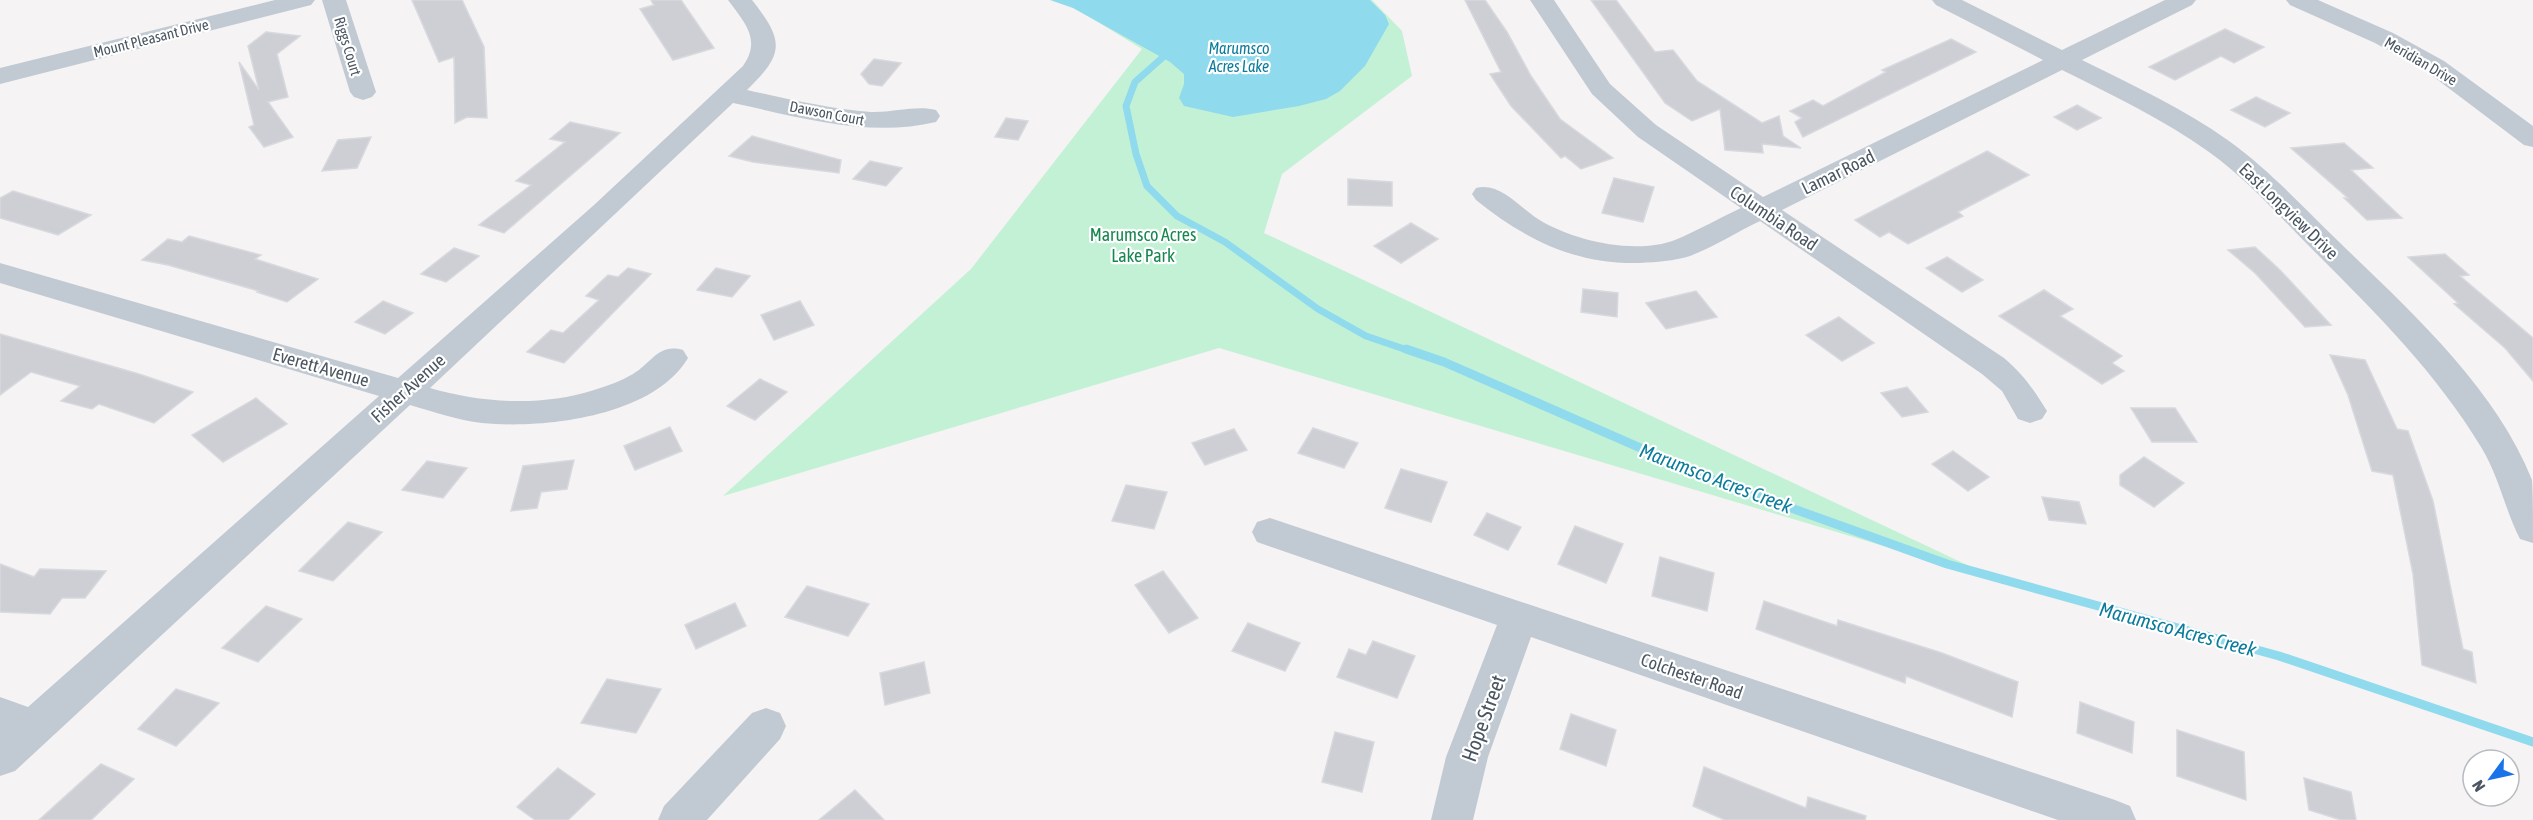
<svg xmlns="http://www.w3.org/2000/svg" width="2533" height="820" viewBox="0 0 2533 820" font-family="'Asap Condensed',sans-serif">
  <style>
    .green { fill: #c3f1d5 }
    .water { fill: #90daee }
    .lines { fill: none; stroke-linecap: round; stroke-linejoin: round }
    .stream-far1 { stroke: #90daee; stroke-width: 7 }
    .stream { stroke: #90daee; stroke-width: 9 }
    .building { fill: #cdcfd5; stroke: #d7d9de; stroke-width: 1.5 }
    .minor { fill: #c1cad2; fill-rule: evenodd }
    .labels { text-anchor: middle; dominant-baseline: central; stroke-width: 4.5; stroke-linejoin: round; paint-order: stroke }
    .far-street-label { font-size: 15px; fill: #4a5661; stroke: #fff }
    .far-water-label { font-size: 16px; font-style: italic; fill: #0c7c9b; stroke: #fff }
    .street-label { font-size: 18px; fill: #4a5661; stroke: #fff }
    .park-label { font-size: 18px; fill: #17864f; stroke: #fff }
    .water-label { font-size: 20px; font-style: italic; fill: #0c7c9b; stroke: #fff }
    .near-street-label { font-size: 21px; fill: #4a5661; stroke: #fff }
  </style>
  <rect width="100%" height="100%" fill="#f5f3f3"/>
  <path class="green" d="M1062,0h310l30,31 10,45 -130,98 -18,59 737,348 -782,-233 -496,148 248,-227 171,-220z"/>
  <path class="water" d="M1050,0h320l15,15 4,9 -24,42 -25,25 -14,8 -27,7 -66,11 -49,-11 -5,-8 5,-14v-10l-14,-12 -97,-54z"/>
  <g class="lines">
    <path class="stream-far1" d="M1171,50l-36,32 -9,24 10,48 11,32 30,30 48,26 93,67 48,27 44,15"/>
    <path class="stream" d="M1406,349l38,13 272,119 231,83 332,92 254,86"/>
  </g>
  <g class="building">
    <path d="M412,0h50l22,47 3,71 -20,-1 -12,6 -1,-66 -15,5z"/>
    <path d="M651,0h30l33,48 -41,12 -33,-51 14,-4z"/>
    <path d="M1465,0h20l22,32 24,44 29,43 53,39 -32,11 -16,-13 -4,2 -50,-52 -21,-32 11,-2z"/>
    <path d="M1591,0h25l39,52 18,-2 24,31 65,42 17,-7 4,20 18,12 -39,-4 1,9 -38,-3 -5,-41 -28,12 -27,-18z"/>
    <path d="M2225,29l39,18 -30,16 -13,-7 -46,24 -26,-13z"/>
    <path d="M266,32l34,4 -23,18 11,43 -20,5 25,35 -29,10 -15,-20 5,-2 -15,-63 20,28 -11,-44z"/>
    <path d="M1951,39l25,13 -173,85 -8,-15 7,-4 -12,-7 23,-11 10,6 63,-34 -4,-2z"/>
    <path d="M874,59l27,4 -19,23 -13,-2 -8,-10z"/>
    <path d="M2256,97l34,16 -25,14 -34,-17z"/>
    <path d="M2077,105l24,13 -24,12 -23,-13z"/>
    <path d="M1006,118l22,3 -10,19 -23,-3z"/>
    <path d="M570,122l50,11 -116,100 -25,-8 52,-40 -15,-4 49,-39 -15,-3z"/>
    <path d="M752,136l89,24 -2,13 -86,-11 -24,-6z"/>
    <path d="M371,137l-14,31 -35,3 16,-31z"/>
    <path d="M2344,143l29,25 -22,2 51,48 -35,2 -23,-22h4l-57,-50z"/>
    <path d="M1987,151l42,24 -71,37 5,4 -55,28 -19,-12 -9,5 -25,-17z"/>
    <path d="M870,161l32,7 -16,18 -33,-7z"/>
    <path d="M1614,178l40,9 -11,35 -41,-9z"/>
    <path d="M1348,179l44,3v24l-44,-1z"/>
    <path d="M13,191l78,24 -33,20 -58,-17v-20z"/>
    <path d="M1411,223l27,16 -37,24 -27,-17z"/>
    <path d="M189,236l72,19 -6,4 63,20 -31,23 -30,-10 2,-1 -91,-26 -26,-5 26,-21 14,3z"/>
    <path d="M2255,247l25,23 51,55 -26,2 -50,-54 -27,-23z"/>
    <path d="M454,248l25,8 -33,26 -25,-8z"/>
    <path d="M2445,254l24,21 -9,1 73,62v43l-28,-33 -51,-44 4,-1 -50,-46z"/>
    <path d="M1947,257l36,23 -21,12 -36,-24z"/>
    <path d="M628,268l23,6 -87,89 -37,-11 24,-22 12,3 36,-33 -13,-4 22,-21 10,2z"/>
    <path d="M716,268l34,8 -18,21 -35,-7z"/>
    <path d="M1583,289l35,4 -1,24 -36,-5z"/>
    <path d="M2044,290l29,19 -13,7 62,40 -10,7 12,8 -22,13 -103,-68z"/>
    <path d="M1696,291l21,26 -51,12 -20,-26z"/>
    <path d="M383,301l30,12 -28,21 -30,-12z"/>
    <path d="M800,301l14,24 -40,15 -13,-25z"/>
    <path d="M1839,317l35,26 -32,18 -36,-26z"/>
    <path d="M0,334l139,40 54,18 -39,31 -55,-19 -7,5 -31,-8 19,-15 -49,-14 -31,23z"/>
    <path d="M2330,355l35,5 32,69 11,2 25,70 30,148 9,3 4,31 -54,-18 -9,-91 -20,-99 -21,-4 -24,-76z"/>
    <path d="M760,379l27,13 -32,28 -28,-14z"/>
    <path d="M1907,387l21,25 -26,5 -21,-24z"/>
    <path d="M256,398l31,26 -64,38 -31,-27z"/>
    <path d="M2131,408h44l22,34h-45z"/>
    <path d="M670,427l12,24 -47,19 -11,-24z"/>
    <path d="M1313,428l45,15 -14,25 -46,-15z"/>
    <path d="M1234,429l13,21 -42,15 -13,-22z"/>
    <path d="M1953,451l36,26 -21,14 -36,-27z"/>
    <path d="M2144,457l40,26 -30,24 -34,-22v-10z"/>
    <path d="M574,460l-7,29 -26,3 -4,16 -26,3 12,-45z"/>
    <path d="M427,461l40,7 -24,30 -41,-8z"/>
    <path d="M1401,469l46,13 -16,40 -46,-14z"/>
    <path d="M1126,485l41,7 -13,37 -42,-8z"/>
    <path d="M2042,497l37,5 7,22 -37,-4z"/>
    <path d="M1487,513l34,14 -13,23 -34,-15z"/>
    <path d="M348,522l34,10 -49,49 -34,-10z"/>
    <path d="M1575,526l48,18 -17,39 -48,-19z"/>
    <path d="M1660,557l54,16 -7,38 -55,-15z"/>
    <path d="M0,564l34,13 6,-8 66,2 -21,27h-23l-12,16 -50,-2z"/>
    <path d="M1163,571l35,47 -29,15 -34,-48z"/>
    <path d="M807,586l62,18 -21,32 -63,-19z"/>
    <path d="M1764,601l73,25 1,-6 104,33 76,29 -6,35 -106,-41 -1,7 -149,-54z"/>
    <path d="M735,603l11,23 -50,23 -11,-24z"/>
    <path d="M266,606l36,13 -44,43 -36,-14z"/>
    <path d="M1248,623l52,20 -15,28 -53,-20z"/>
    <path d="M1373,641l42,15 -18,42 -60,-21 12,-28 17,6z"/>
    <path d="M924,662l6,31 -45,12 -5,-32z"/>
    <path d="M607,679l54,10 -25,44 -55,-10z"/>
    <path d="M176,689l43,14 -43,43 -38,-17z"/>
    <path d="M2080,702l54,20 -2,31 -55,-20z"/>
    <path d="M1571,714l45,16 -10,36 -46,-17z"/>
    <path d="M2177,730l67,22 2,48 -69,-24z"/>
    <path d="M1335,732l39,10 -12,50 -40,-10z"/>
    <path d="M101,764l33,15 -43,41h-52z"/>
    <path d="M1704,767l102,41 2,-11 58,19 -1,4h-140l-32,-14z"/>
    <path d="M558,768l37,26 -27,26h-33l-18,-13z"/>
    <path d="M2304,778l47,14 5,28h-15l-32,-10z"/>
    <path d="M855,790l29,30h-65z"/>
  </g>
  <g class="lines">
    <g class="minor">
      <path d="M275,0h40l-4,5 -311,79v-16z"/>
      <path d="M322,0h24l30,92 -4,5 -9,3 -9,-3 -4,-5z"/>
      <path d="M728,0h24c32,41 33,53 -5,90 41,9 82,19 124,22 21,1 45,-7 65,-2l4,6 -4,6c-67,16 -137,-5 -203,-19l-303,285c52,15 111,19 164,2 13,-4 27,-9 39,-16 19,-11 25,-31 50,-24l5,8c-35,59 -145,71 -206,65 -25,-3 -48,-11 -72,-18l-395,366 -15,5v-79l28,10 351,-311 -379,-113v-20l398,115 196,-173 149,-139c19,-27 1,-44 -15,-66z"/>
      <path d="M1530,0h24l56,84 46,41 107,72 280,-137 -107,-55 -4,-5h30l100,50 103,-50h31l-4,5 -110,55c50,25 101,48 147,81 39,28 72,64 107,98 70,68 159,147 196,241 1,14 1,47 1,63l-13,-4c-15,-29 -21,-63 -39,-92 -45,-75 -108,-137 -170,-199 -33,-33 -64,-69 -102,-96 -46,-33 -97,-57 -147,-82l-280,140 222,148c19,16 30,32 43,53l-5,8 -12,4 -12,-4 -16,-28 -20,-17 -222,-153c-23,11 -46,26 -70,35 -16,5 -34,6 -50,7 -64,2 -116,-24 -164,-63l-4,-6 4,-6c24,-6 43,19 62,31 35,22 97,36 137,21 22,-9 44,-22 66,-32l-103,-71 -46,-43z"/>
      <path d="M2286,0h32l75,33 51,28 89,65v21l-9,-2 -98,-74 -51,-28 -85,-38z"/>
      <path d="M1270,518l845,282 15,6 6,14h-78l-527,-183 -43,120 -15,63h-42l15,-63 51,-132 -240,-83 -5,-10 5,-10z"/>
      <path d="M766,708l14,5 6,13 -6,13 -73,81h-49l6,-14 88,-93z"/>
    </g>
  </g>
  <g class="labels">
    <g class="far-street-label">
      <text transform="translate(151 38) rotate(-14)">Mount Pleasant Drive</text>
      <text transform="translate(348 46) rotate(73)">Riggs Court</text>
      <text transform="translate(2421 61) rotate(30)">Meridian Drive</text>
      <text transform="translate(827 113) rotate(11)">Dawson Court</text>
    </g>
    <g class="far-water-label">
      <text x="1239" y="48">Marumsco<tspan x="1239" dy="18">Acres Lake</tspan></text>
    </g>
    <g class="street-label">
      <text transform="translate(1838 172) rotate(-26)">Lamar Road</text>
      <text transform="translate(2289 211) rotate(44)">East Longview Drive</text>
      <text transform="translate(1774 218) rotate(34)">Columbia Road</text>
      <text transform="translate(321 367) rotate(16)">Everett Avenue</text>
      <text transform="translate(408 388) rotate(-42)">Fisher Avenue</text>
      <text transform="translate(1692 676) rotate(19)">Colchester Road</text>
    </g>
    <g class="park-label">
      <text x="1143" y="234">Marumsco Acres<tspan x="1143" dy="21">Lake Park</tspan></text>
    </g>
    <g class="water-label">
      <text transform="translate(1716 478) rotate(21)">Marumsco Acres Creek</text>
      <text transform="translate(2178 629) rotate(15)">Marumsco Acres Creek</text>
    </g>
    <g class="near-street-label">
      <text transform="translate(1483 718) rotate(-70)">Hope Street</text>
    </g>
  </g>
  <g transform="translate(2491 778) rotate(237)"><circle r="28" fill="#ffffff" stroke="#b7bbc0" stroke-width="1.5"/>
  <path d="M0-4.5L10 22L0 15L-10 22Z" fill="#1a73e8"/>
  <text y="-9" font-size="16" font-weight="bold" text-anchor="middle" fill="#4a5661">N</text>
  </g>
</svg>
